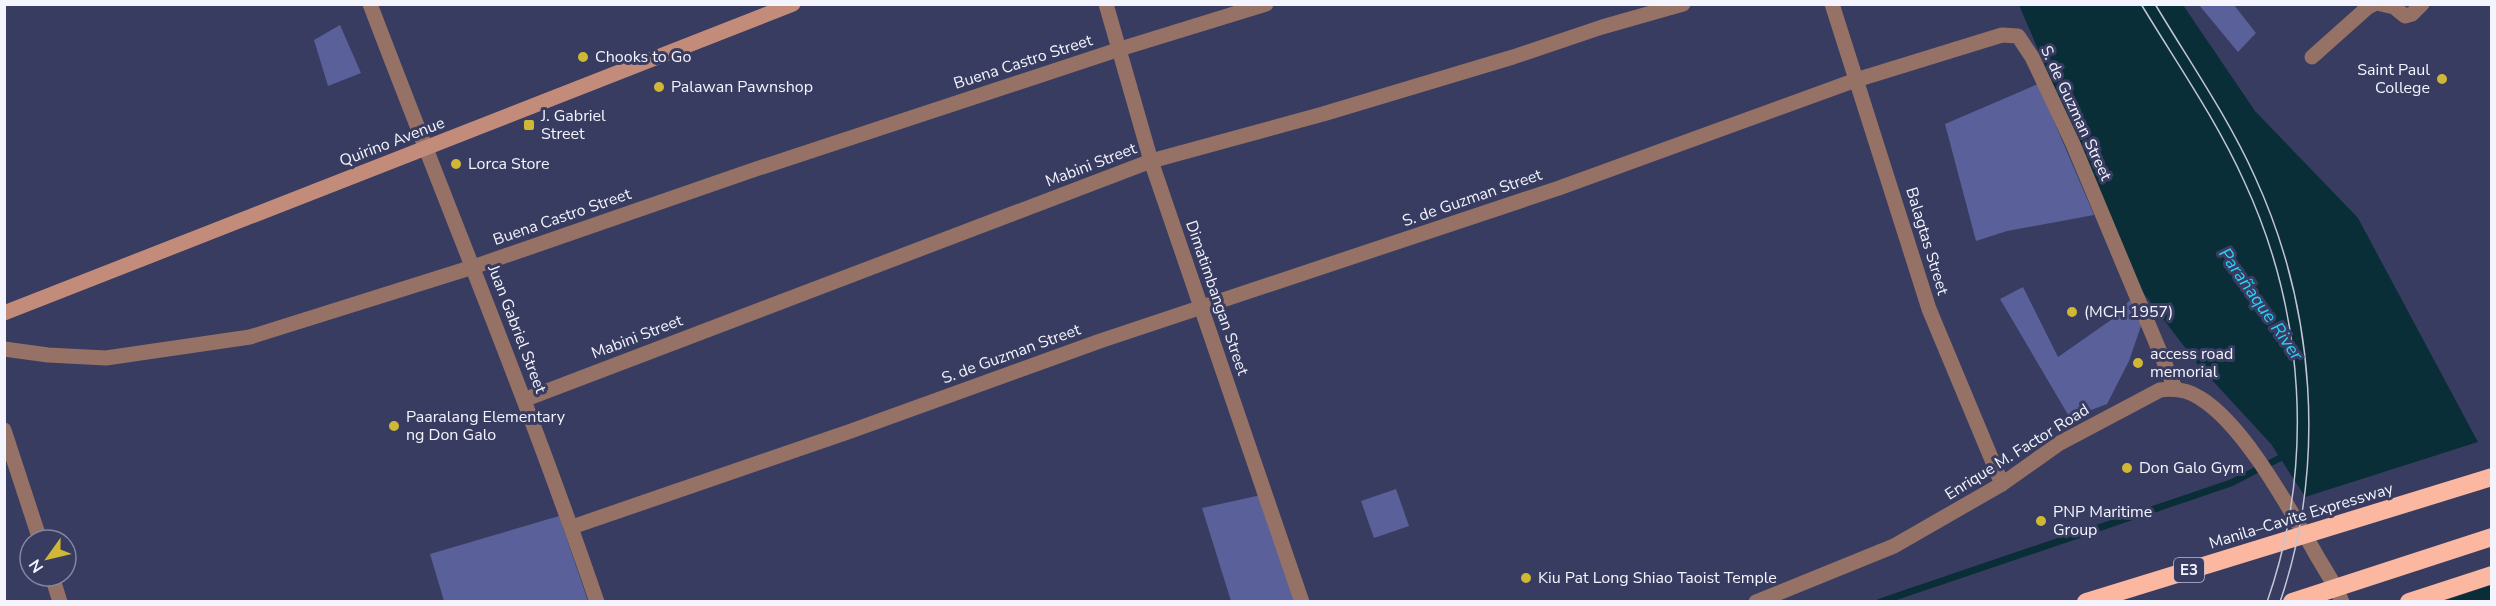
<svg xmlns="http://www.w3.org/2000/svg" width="2496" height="606" viewBox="0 0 2496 606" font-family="'Nunito Sans',sans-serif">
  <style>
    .green { fill: #5a6099 }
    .water { fill: #092e37 }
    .pier { fill: #383c60 }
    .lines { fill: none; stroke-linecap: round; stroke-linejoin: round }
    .stream { stroke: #092e37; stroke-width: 7 }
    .street { stroke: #957166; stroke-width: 15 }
    .secondary { stroke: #c38b7a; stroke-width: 15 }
    .highway { stroke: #fcb7a1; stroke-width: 18 }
    .tram { stroke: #c3c5d5; stroke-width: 1.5 }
    .poi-dot { fill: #d0b836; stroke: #383c60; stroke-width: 2 }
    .labels { text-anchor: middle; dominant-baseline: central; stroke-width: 6; stroke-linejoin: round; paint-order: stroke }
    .shield { fill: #383c60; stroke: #bbbdce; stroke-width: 1.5 }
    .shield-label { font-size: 15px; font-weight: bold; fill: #f3f4fd }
    .poi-label { font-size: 16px; fill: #f3f4fd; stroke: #383c60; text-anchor: start }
    .street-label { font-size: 16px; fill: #f3f4fd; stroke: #383c60 }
    .water-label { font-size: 18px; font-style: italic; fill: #27d3f9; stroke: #383c60 }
  </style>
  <rect width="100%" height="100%" fill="#383c60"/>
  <g class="green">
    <path d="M2199,5h35l22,28 -18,19z"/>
    <path d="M340,25l21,48 -33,13 -14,-46z"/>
    <path d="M2038,84l56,131 -87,16 -31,10 -31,-117z"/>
    <path d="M2023,287l35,70 53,-37 21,-22 9,28 -12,35 -22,43 -37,14 -70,-119z"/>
    <path d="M1396,489l13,37 -35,12 -13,-37z"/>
    <path d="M1261,495l35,106h-65l-29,-93z"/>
    <path d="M559,516l29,85h-144l-14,-47z"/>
  </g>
  <path class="water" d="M2019,5h164l72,106 103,107 121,226 12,26v131h-142l-38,-95 -40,-62 -72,-78 -57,-75z"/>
  <path class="pier" d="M2481,441l11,22 -1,122 -50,17h-95l-37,-95 -7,-9z"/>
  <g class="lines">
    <path class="stream" d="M1880,602l351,-119 49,-25"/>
    <g class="street">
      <path d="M370,4c76,200 158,396 227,598"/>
      <path d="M1106,4l45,157 151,441"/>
      <path d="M1832,4l97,305 73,175"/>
      <path d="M2381,4l13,3 11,9 7,-2 10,-10"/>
      <path d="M2312,57l56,-50 6,-3"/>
      <path d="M4,349l44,6 58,3 144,-21 223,-70 283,-98 364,-120 146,-45"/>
      <path d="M526,399l625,-238 172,-47 190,-57 89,-30 81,-23"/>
      <path d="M4,430l36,110"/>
      <path d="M572,527l279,-96 249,-90 459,-153 297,-108 146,-45 16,1 14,21 41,87 102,244"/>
      <path d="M52,576l8,26"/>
      <path d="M1756,602l138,-56 108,-62 58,-41 100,-53c14,-2 28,0 40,8 44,27 87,107 113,151 9,17 22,34 29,53"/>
    </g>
    <path class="secondary" d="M4,313l789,-309"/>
    <g class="highway">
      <path d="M2086,602l406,-125"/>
      <path d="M2292,602l200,-65"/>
      <path d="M2409,602l83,-27"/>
    </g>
    <g class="tram">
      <path d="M2141,4c35,58 75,115 103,177 61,131 71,284 23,421"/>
      <path d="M2155,4c34,57 73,113 100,173 60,131 72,287 25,425"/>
    </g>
  </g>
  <g class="poi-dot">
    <circle cx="583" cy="57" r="6"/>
    <circle cx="2442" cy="79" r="6"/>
    <circle cx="659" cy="87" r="6"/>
    <rect x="523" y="119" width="12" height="12" rx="3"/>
    <circle cx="456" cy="164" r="6"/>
    <circle cx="2072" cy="312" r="6"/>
    <circle cx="2138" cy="363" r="6"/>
    <circle cx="394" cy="426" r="6"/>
    <circle cx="2127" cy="468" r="6"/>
    <circle cx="2041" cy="521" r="6"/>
    <circle cx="1526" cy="578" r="6"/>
  </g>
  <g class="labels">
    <rect class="shield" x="2174" y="558" width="30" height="24" rx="4.5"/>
    <g class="shield-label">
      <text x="2189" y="570">E3</text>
    </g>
    <g class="poi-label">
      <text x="595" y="57">Chooks to Go</text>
      <text x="2430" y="70" text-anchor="end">Saint Paul<tspan x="2430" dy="18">College</tspan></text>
      <text x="671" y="87">Palawan Pawnshop</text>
      <text x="541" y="116">J. Gabriel<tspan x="541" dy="18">Street</tspan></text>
      <text x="468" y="164">Lorca Store</text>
      <text x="2084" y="312">(MCH 1957)</text>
      <text x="2150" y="354">access road<tspan x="2150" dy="18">memorial</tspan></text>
      <text x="406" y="417">Paaralang Elementary<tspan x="406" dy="18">ng Don Galo</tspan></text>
      <text x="2139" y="468">Don Galo Gym</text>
      <text x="2053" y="512">PNP Maritime<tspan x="2053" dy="18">Group</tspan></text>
      <text x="1538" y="578">Kiu Pat Long Shiao Taoist Temple</text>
    </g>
    <g class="street-label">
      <text transform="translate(1023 62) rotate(-18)">Buena Castro Street</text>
      <text transform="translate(2076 113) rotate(65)">S. de Guzman Street</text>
      <text transform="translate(392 142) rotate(-21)">Quirino Avenue</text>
      <text transform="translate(1091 165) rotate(-21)">Mabini Street</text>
      <text transform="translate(1472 198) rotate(-19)">S. de Guzman Street</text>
      <text transform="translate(562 217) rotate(-19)">Buena Castro Street</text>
      <text transform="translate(1927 241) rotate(73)">Balagtas Street</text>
      <text transform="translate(1217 298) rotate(71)">Dimatimbangan Street</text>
      <text transform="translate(517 329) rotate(69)">Juan Gabriel Street</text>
      <text transform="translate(637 337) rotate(-21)">Mabini Street</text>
      <text transform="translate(1011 354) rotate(-20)">S. de Guzman Street</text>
      <text transform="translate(2017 452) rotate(-32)">Enrique M. Factor Road</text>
      <text transform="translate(2301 516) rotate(-17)">Manila–Cavite Expressway</text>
    </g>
    <g class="water-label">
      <text transform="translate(2261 304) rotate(55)">Parañaque River</text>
    </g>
  </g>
  <rect width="2496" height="606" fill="none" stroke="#f3f4fd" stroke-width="12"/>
  <g transform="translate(48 558) rotate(236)"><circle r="28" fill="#383c60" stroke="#83869f" stroke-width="1.5"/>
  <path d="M0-4.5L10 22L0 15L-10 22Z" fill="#d0b836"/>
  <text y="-9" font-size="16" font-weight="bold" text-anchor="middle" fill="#f3f4fd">N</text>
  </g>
</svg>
